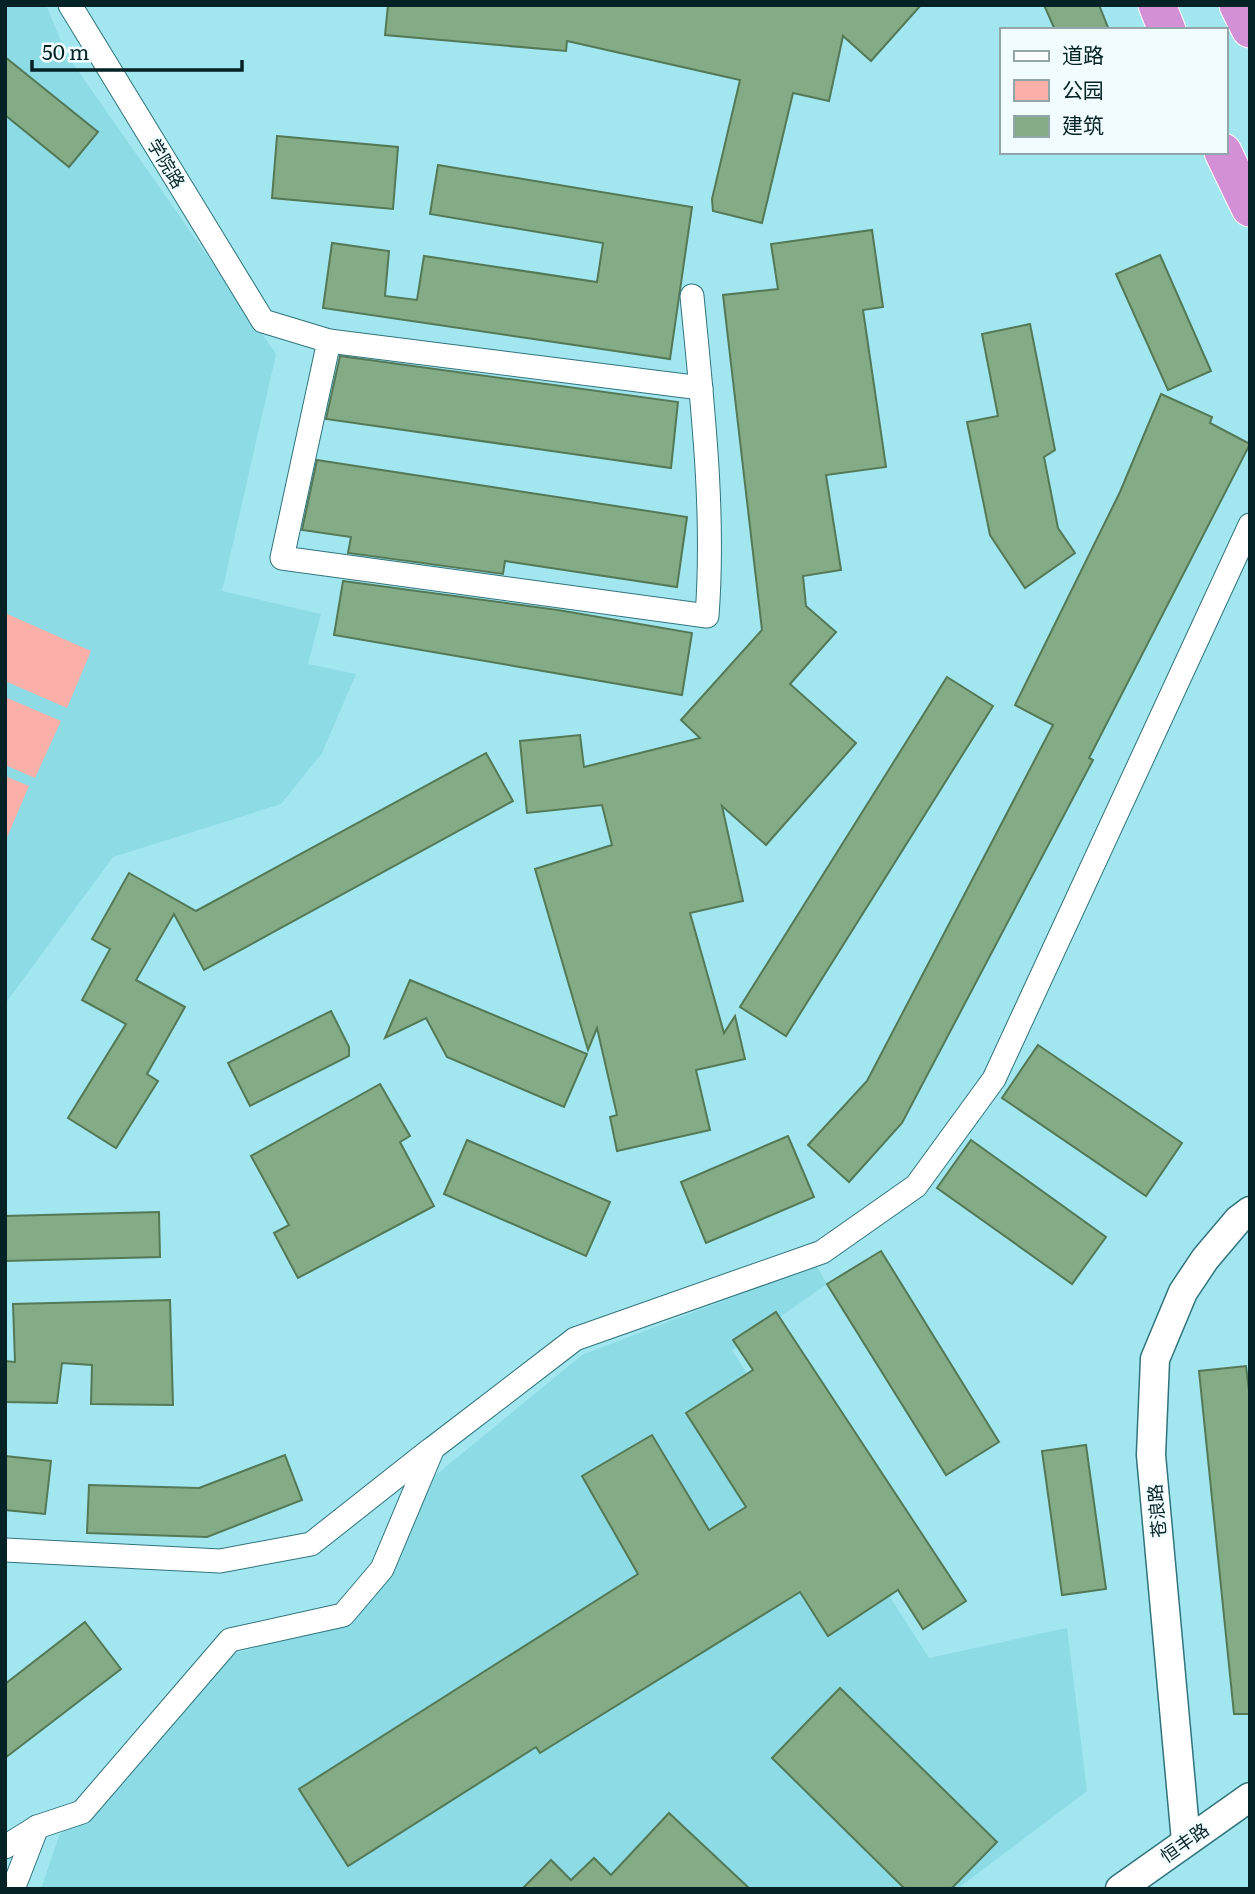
<svg xmlns="http://www.w3.org/2000/svg" width="1255" height="1894" viewBox="0 0 1255 1894" font-family="Literata,'Noto Sans SC',serif">
  <style>
    .built { fill: #8cdbe5 }
    .green { fill: #fab0a8 }
    .building { fill: #83ab86; stroke: #537956; stroke-width: 2 }
    .lines { fill: none; stroke-linecap: round; stroke-linejoin: round }
    .minor-casing { stroke: #30747c; stroke-width: 25 }
    .tertiary-casing { stroke: #30747c; stroke-width: 31 }
    .trunk-casing { stroke: #fff; stroke-width: 39 }
    .minor { stroke: #fff; stroke-width: 23 }
    .tertiary { stroke: #fff; stroke-width: 28 }
    .trunk { stroke: #d490d6; stroke-width: 37 }
    .labels { text-anchor: middle; dominant-baseline: central; stroke-width: 5; stroke-linejoin: round; paint-order: stroke }
    .street-label { font-size: 18px; fill: #052226; stroke: #f0fcfe }
  </style>
  <rect width="100%" height="100%" fill="#a2e6ef"/>
  <g class="built">
    <path d="M5,5h41l21,50 209,299 -54,237 99,23 -13,50 48,10 -34,79 -41,51 -168,53 -108,147z"/>
    <path d="M816,1265l11,19 -95,66 197,308 138,-30 20,163 -130,98h-916l18,-53 175,-182 114,-35 83,-140 151,-124z"/>
  </g>
  <g class="green">
    <path d="M5,613l86,38 -24,57 -62,-27z"/>
    <path d="M5,697l56,24 -26,57 -30,-13z"/>
    <path d="M5,776l24,10 -24,56z"/>
  </g>
  <g class="building">
    <path d="M388,5h533l-50,56 -28,-25 -14,65 -36,-8 -31,130 -49,-12 -1,-12 28,-119 -173,-39 -1,10 -181,-16z"/>
    <path d="M1044,5h55l10,25h-54z"/>
    <path d="M5,57l93,75 -29,35 -64,-52z"/>
    <path d="M277,136l121,11 -5,62 -121,-11z"/>
    <path d="M438,165l254,42 -22,152 -347,-51 9,-65 57,8 -4,45 32,4 7,-44 173,26 6,-39 -173,-29z"/>
    <path d="M872,230l11,77 -20,3 23,157 -60,8 15,95 -38,6 3,30 30,26 -46,52 66,59 -90,102 -44,-39 21,95 -53,12 34,120 11,-17 10,43 -49,11 14,60 -93,21 -7,-34 7,-2 -20,-87 -9,22 -53,-181 77,-24 -10,-40 -75,8 -7,-72 60,-6 4,32 116,-29 -19,-18 81,-90 -39,-335 55,-6 -7,-45z"/>
    <path d="M1160,255l51,116 -43,19 -52,-116z"/>
    <path d="M1030,324l25,126 -11,7 14,71 17,25 -50,35 -35,-53 -23,-113 31,-6 -16,-82z"/>
    <path d="M340,356l338,46 -7,66 -345,-49z"/>
    <path d="M1161,394l51,23 -2,6 40,21 -161,314 4,2 -191,363 -53,59 -41,-37 59,-64 186,-356 -38,-20 105,-213z"/>
    <path d="M317,460l370,57 -10,70 -172,-26 -2,13 -155,-21 3,-16 -49,-7z"/>
    <path d="M343,581l215,29 134,23 -10,62 -348,-60z"/>
    <path d="M947,677l46,29 -207,330 -46,-29z"/>
    <path d="M486,753l27,48 -309,169 -30,-56 -38,66 49,27 -38,67 11,7 -42,67 -48,-30 58,-94 -44,-24 28,-51 -18,-10 37,-66 67,38z"/>
    <path d="M410,980l177,74 -23,53 -117,-50 -21,-39 -41,20z"/>
    <path d="M331,1011l18,36v9l-99,50 -22,-43z"/>
    <path d="M1038,1045l144,98 -36,53 -144,-98z"/>
    <path d="M380,1084l30,52 -10,6 34,64 -136,72 -24,-45 15,-8 -38,-69z"/>
    <path d="M788,1136l26,61 -108,46 -25,-61z"/>
    <path d="M467,1140l143,62 -24,54 -142,-62z"/>
    <path d="M971,1140l135,97 -34,47 -135,-96z"/>
    <path d="M159,1212l1,45 -155,4v-45z"/>
    <path d="M881,1251l118,191 -53,33 -119,-191z"/>
    <path d="M170,1300l3,105 -82,-1 1,-39 -30,-2 -5,40 -52,-1v-41l10,1 -2,-58z"/>
    <path d="M776,1312l190,289 -43,28 -25,-39 -70,46 -28,-44 -260,161 -4,-6 -188,119 -49,-77 339,-215 -56,-98 70,-41 57,95 37,-23 -60,-94 67,-43 -20,-30z"/>
    <path d="M1246,1366l4,33v315h-16l-35,-343z"/>
    <path d="M1086,1445l20,144 -44,6 -20,-144z"/>
    <path d="M285,1455l17,45 -95,37 -120,-4 2,-48 110,3z"/>
    <path d="M5,1456l46,5 -6,53 -40,-4z"/>
    <path d="M85,1622l36,47 -116,89v-74z"/>
    <path d="M840,1688l157,154 -46,47h-46l-133,-131z"/>
    <path d="M669,1813l81,76h-228l29,-29 20,20 23,-22 17,17z"/>
  </g>
  <g class="lines">
    <g class="minor-casing">
      <g id="minor">
        <path d="M70,5l193,316 66,20 372,47"/>
        <path d="M329,341l-47,217 425,58c8,-106 -5,-215 -15,-320"/>
        <path d="M5,1550l215,11 91,-17 119,-94"/>
        <path d="M5,1847l32,-20 45,-15 148,-172 113,-25 39,-46 51,-121 142,-109 247,-87 94,-66 78,-107 256,-554"/>
        <path d="M13,1889l24,-62"/>
      </g>
    </g>
    <g class="tertiary-casing">
      <g id="tertiary">
        <path d="M1186,1841l-35,-386 4,-96 28,-67 22,-33 33,-39 12,-9"/>
        <path d="M1120,1889l130,-92"/>
      </g>
    </g>
    <g class="trunk-casing">
      <g id="trunk">
        <path d="M1157,5l10,25"/>
        <path d="M1238,5l12,24"/>
        <path d="M1223,152l27,56"/>
      </g>
    </g>
    <use href="#minor" class="minor"/>
    <use href="#tertiary" class="tertiary"/>
    <use href="#trunk" class="trunk"/>
  </g>
  <g class="labels">
    <g class="street-label">
      <text transform="translate(167 163) rotate(59)">学院路</text>
      <text transform="translate(1156 1511) rotate(-95)">苍浪路</text>
      <text transform="translate(1184 1842) rotate(-35)">恒丰路</text>
    </g>
  </g>
  <rect width="1255" height="1894" fill="none" stroke="#052226" stroke-width="14"/>
  <rect x="1000" y="28" width="228" height="126" fill="#f0fcfe" stroke="#92a5a8" stroke-width="2"/>
  <rect x="1014" y="51" width="35" height="10" fill="#ffffff" stroke="#92a5a8" stroke-width="2"/>
  <text x="1062" y="63" font-size="21" fill="#052226">道路</text>
  <rect x="1014" y="80" width="35" height="21" fill="#fab0a8" stroke="#92a5a8" stroke-width="2"/>
  <text x="1062" y="98" font-size="21" fill="#052226">公园</text>
  <rect x="1014" y="116" width="35" height="21" fill="#83ab86" stroke="#92a5a8" stroke-width="2"/>
  <text x="1062" y="133" font-size="21" fill="#052226">建筑</text>
  <path d="M32 60v10h210v-10" fill="none" stroke="#052226" stroke-width="3.5"/>
  <text x="42" y="60" font-size="21" fill="#052226" stroke="#f0fcfe" stroke-width="5" paint-order="stroke">50 m</text>
</svg>
